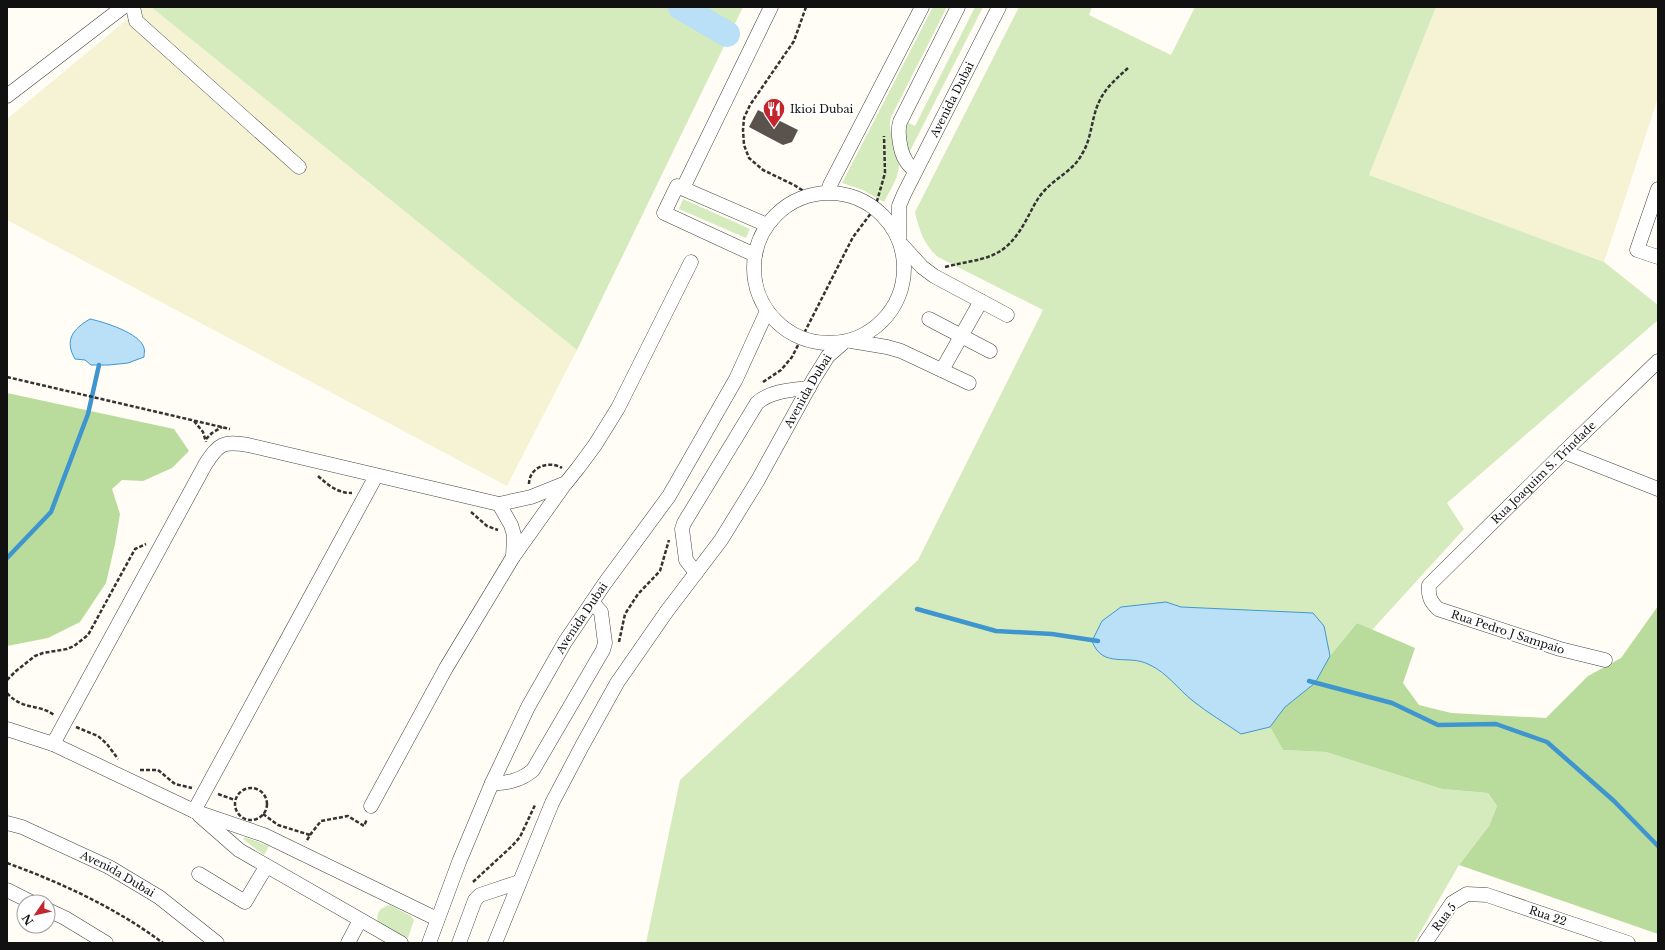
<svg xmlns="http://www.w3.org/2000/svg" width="1665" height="950" viewBox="0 0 1665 950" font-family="'Libre Baskerville',serif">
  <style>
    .farmland { fill: #f6f3d4 }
    .green { fill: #d5ebbd }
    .forest { fill: #b9dc9c }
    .water { fill: #b9e0f7; stroke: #3f96cf }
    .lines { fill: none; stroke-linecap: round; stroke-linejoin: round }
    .stream { stroke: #3f96cf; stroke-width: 4.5 }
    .river { stroke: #b9e0f7; stroke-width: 26 }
    .building { fill: #5a524d }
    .minor-casing { stroke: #444; stroke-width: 15 }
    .path { stroke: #333; stroke-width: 2.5; stroke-dasharray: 4 2; stroke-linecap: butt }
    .minor { stroke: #fff; stroke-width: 14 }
    .labels { text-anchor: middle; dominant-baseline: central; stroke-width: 4; stroke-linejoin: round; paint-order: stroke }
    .street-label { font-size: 11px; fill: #111; stroke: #fff }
    .poi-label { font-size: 11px; fill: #111; stroke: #fff; text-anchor: start }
  </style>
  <rect width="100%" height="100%" fill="#fffdf5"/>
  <g class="farmland">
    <path d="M142,7h9l426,343 -70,136 -500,-266v-101z"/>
    <path d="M1436,7h222v91l-54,164 -235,-87z"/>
  </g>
  <g class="green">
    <path d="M151,7h592l-166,343z"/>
    <path d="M933,7h14l-56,110c-5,17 8,29 8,45 1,14 -9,28 -15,40l-21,-12 -21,-7z"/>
    <path d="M975,7h8l-74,146 -3,-6 -2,-26 11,5z"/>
    <path d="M1019,7h73l-3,8 82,40 24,-48h241l-67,168 235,87 54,43v15l-211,183 17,26 -92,101 -15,-7 -27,33 -4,-14 -13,-29 -132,-6 -15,-5 -21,3 -37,54 26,1 16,4 21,16 21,20 49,34 29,-7 13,23 43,2 116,37 46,4 9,13 -8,20 -30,39 -45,78h-768l34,-163 238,-220 125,-250 -105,-53c-14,-12 -19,-27 -23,-45z"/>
    <path d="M683,199l67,30 -4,9 -67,-29z"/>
    <path d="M245,837l24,9 -5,9 -21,-16z"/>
    <path d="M390,905l21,11 3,4 -6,18 -2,1 -27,-14c-5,-11 1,-18 11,-20z"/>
  </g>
  <g class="forest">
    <path d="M7,393l167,36 15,22 -17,17 -29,13 -21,-1 -10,9 8,25 -5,30 -9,39 -26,39 -32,16 -41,8z"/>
    <path d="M1658,606v328l-199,-69 30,-39 8,-20 -9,-13 -46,-4 -116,-37 -43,-2 -13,-23 15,-20 30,-24 15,-27 27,-33 58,25 -12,35 16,22 32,8 95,5 42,-42 33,-18z"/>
  </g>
  <g class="water">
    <path d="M90,319c14,3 50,14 54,29 1,2 0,6 0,9l-16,6 -19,2h-18l-6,-5 -10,-1c-11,-19 -2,-30 15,-40z"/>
    <path d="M1166,602l15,5 132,6 11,13 6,30 -15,27 -30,24 -15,20 -29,7c-16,-11 -33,-21 -48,-33 -15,-12 -26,-28 -43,-36 -22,-12 -47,5 -58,-24l10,-20 19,-14z"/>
  </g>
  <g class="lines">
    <g class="stream">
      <path d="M7,558l44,-46 37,-98 11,-49"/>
      <path d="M917,609l79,22 56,3 46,7"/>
      <path d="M1309,681l83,22 46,22 58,-1 51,18 67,59 44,45"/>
    </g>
    <path class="river" d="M681,7l46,27"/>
  </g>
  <path class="building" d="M758,110l40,20 -6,12 -9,3 -34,-18z"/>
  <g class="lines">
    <g class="minor-casing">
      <g id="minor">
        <path d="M133,7l3,14 163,146"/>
        <path d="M7,96l116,-89"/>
        <path d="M915,171c-3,-3 -8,-7 -10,-12 -5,-8 -8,-28 -5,-37l58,-115"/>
        <path d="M683,188l88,-181"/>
        <path d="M1658,189l-21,61 21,7"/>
        <path d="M828,192l2,-7 92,-178"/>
        <circle cx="829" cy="268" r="75"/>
        <path id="s1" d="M899,238v-32l5,-12 95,-187"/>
        <path d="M902,245l20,22 12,9 73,39"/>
        <path d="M755,255l-91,-42 13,-27 90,39"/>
        <path d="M929,319l61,32"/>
        <path d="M851,341l36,6 14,4 68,32"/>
        <path d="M942,370l39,-69"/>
        <path d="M1564,452l94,37"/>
        <path d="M513,557l52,-73"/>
        <path d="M696,573l-10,-13 -4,-31 2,-6 73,-120c13,-12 34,-13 52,-15"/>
        <path id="s2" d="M1605,660l-45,-11 -122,-40c-8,-8 -10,-13 -9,-24l135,-133 94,-91"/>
        <path d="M7,729l46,15 141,67 70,24 173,84"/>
        <path d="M53,744l152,-279c14,-22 18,-24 43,-20l251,59"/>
        <path d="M492,783c13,1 30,-3 41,-13l70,-120 2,-7 -4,-31 -9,-10"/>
        <path d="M371,806l75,-138 67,-111 1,-22 -3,-10 -12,-21 32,-7 35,-14 12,-15 17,-23 23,-37 73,-146"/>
        <path d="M194,811l182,-335"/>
        <path d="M199,815l40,35 162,93"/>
        <path id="s3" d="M7,823l15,4 87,40 50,30 58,46"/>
        <path d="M199,874l46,28 21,-35"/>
        <path d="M7,890l24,12"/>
        <path d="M48,910l17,8 41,25"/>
        <path d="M348,943l12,-23"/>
        <path id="s4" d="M429,943l30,-81 33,-79 36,-76 37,-65 40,-59 64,-87 67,-117 31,-68"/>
        <path d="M459,943l16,-43 5,-5 39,-13"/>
        <path id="s5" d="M495,943l57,-140 30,-57 35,-63 50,-72 54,-71 37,-60 55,-100 15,-24 15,-13"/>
        <path id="s6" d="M1425,943l27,-40 15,-9 20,1 141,48"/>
      </g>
    </g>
    <g class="path">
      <path d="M806,7l-12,34 -44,64 -6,13 -1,12 1,15 5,13 14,12 31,15 16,10"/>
      <path d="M945,267c38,-10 57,-5 79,-43 7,-12 12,-25 21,-34 12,-13 29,-20 37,-36 10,-16 9,-35 17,-52 6,-14 18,-24 29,-34"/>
      <path d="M7,377l223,52"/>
      <path d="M763,382l18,-12 11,-13 61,-120 22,-29 10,-35 -1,-37"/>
      <path d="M194,421l9,11 3,10"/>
      <path d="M206,439l6,-6 10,-6"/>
      <path d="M318,476c10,9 19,17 34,17"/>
      <path d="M529,484c0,-17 20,-24 33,-16"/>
      <path d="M471,512l16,14 11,4"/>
      <path d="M619,642l6,-28 13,-20 22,-23 9,-31"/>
      <path d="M7,680l9,-9 19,-15 8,-3 24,-4 7,-3 14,-11 47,-86 11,-5"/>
      <path d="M7,693c16,18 31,10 47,22"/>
      <path d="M76,727l22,9 9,8 11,15"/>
      <path d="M140,770h18l17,14 17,4"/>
      <circle cx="251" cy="804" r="16"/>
      <path d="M218,794l17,6"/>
      <path d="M263,814l15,11 32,10 -4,7"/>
      <path d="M310,835l11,-14 27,-5 16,10 3,-7"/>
      <path d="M7,863c55,20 109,45 156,80"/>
      <path d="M473,882l39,-36 8,-9 15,-32"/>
    </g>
    <use href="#minor" class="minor"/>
  </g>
  <defs>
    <g id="restaurant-pin" transform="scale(1.15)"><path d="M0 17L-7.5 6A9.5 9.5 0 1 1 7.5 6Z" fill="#c4262e" stroke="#fff"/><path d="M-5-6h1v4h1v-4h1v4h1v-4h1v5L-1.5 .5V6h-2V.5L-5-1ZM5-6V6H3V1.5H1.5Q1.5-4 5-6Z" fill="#fff"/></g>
  </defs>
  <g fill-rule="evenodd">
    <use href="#restaurant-pin" x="774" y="109"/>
  </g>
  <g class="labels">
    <g class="street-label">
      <text stroke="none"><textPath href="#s1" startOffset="151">Avenida Dubai</textPath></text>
      <text stroke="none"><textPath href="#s5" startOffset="637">Avenida Dubai</textPath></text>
      <text stroke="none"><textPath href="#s2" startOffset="362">Rua Joaquim S. Trindade</textPath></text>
      <text stroke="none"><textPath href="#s4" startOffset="360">Avenida Dubai</textPath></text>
      <text transform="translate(1508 632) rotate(18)">Rua Pedro J Sampaio</text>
      <text stroke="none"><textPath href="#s3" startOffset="122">Avenida Dubai</textPath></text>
      <text stroke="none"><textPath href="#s6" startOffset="150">Rua 22</textPath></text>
      <text transform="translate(1444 917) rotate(-53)">Rua 5</text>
    </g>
    <g class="poi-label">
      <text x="790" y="109">Ikioi Dubai</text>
    </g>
  </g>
  <rect width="1665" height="950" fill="none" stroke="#111111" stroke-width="16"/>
  <g transform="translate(36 914) rotate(236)"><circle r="19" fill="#ffffff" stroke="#a0a0a0"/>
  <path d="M0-3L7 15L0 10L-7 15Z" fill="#c4262e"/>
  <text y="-6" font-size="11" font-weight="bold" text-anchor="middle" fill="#111111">N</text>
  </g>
</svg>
